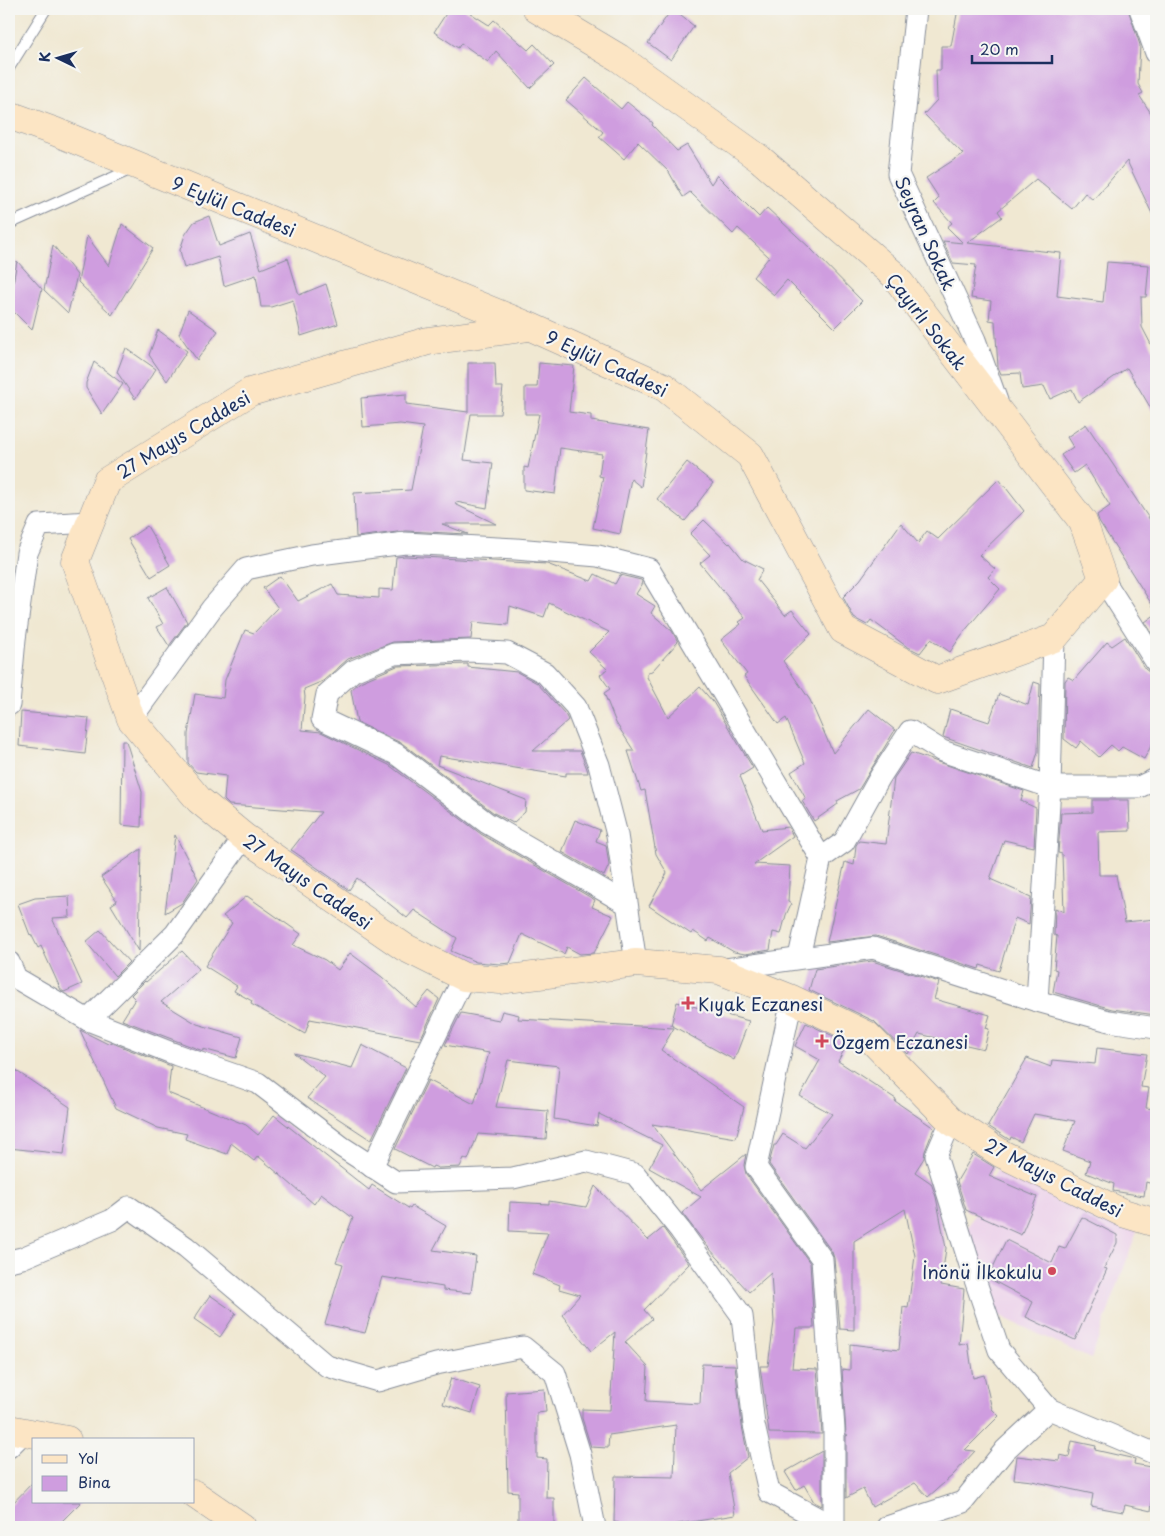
<svg xmlns="http://www.w3.org/2000/svg" width="1165" height="1536" viewBox="0 0 1165 1536" font-family="'Playpen Sans',sans-serif">
  <style>
    .built { fill: #ecd1ea }
    .building { fill: #cf9ddf }
    .lines { fill: none; stroke-linecap: round; stroke-linejoin: round }
    .lane-casing { stroke: #868c98; stroke-width: 12 }
    .street-casing { stroke: #868c98; stroke-width: 23 }
    .secondary-casing { stroke: #868c98; stroke-width: 29 }
    .lane { stroke: #fff; stroke-width: 10 }
    .street { stroke: #fff; stroke-width: 21 }
    .secondary { stroke: #fce5c4; stroke-width: 28 }
    .poi-dot { fill: #d1495b; stroke: #f6f6f2; stroke-width: 2 }
    .labels { text-anchor: middle; dominant-baseline: central; stroke-width: 4.5; stroke-linejoin: round; paint-order: stroke }
    .street-label { font-size: 18px; fill: #1b2f5e; stroke: #f6f6f2 }
    .poi-label { font-size: 18px; fill: #1b2f5e; stroke: #f6f6f2; text-anchor: start }
  </style>
  <rect width="100%" height="100%" fill="#f6f6f2"/>
  <filter id="ink" filterUnits="userSpaceOnUse"><feTurbulence type="fractalNoise" baseFrequency=".02" numOctaves="2"/><feDisplacementMap in="SourceGraphic" scale="10" xChannelSelector="R" yChannelSelector="G"/><feConvolveMatrix kernelMatrix="1 2 1 2 8 2 1 2 1" color-interpolation-filters="sRGB"/></filter>
  <filter id="wash" filterUnits="userSpaceOnUse"><feTurbulence type="fractalNoise" baseFrequency=".0096" numOctaves="4" result="noise"/><feDisplacementMap in="SourceGraphic" scale="20" xChannelSelector="R" yChannelSelector="G"/><feGaussianBlur stdDeviation="1.12" result="paint"/><feColorMatrix in="noise" values="0 0 0 0 0 0 0 0 0 0 0 0 0 0 0 0 0 1.4 0 .05"/><feComposite in="paint" operator="in"/></filter>
  <g filter="url(#wash)">
    <rect width="100%" height="100%" fill="#f0e8d2"/>
    <path class="built" d="M998,1167l141,59 -48,133 -95,-45 -29,-85z"/>
    <g id="blocks">
      <g class="building">
        <path d="M449,9h15l25,16 5,-5 34,30 6,-6 20,21 -24,23 -34,-37 -8,11 -27,-19 -3,5 -24,-16z"/>
        <path d="M672,9l22,17 -23,34 -23,-17z"/>
        <path d="M958,9h170l12,36 -2,39 5,9 -4,2 17,26v101l-29,-61 -34,39 -8,-7 -13,16 -36,-30 -38,32 4,6 -35,26 94,10 -4,43 46,6 4,-40 42,3 -3,32h-5l1,30 14,27v63l-29,-49 -49,34 -6,-13 -22,10 -6,-13 -22,3 -2,-16 -19,1 -3,-7 -3,-46 -6,-1 2,-19 -20,-3 5,-33 -23,-2 -10,-22 20,2 -16,-16 5,-4 -18,-20 5,-5 -13,-20 37,-24 -39,-40 13,-14 -1,-30h5v-24h10z"/>
        <path d="M586,78l35,31 6,-7 26,21 -1,2 25,26 10,-6 24,39 6,-9 42,42 8,-9 43,40 52,53 -27,27 -48,-48 -13,15 -21,-18 16,-20 -31,-29 -5,6 -43,-42 -7,5 -14,-25 -31,-30 -14,17 -25,-22 4,-5 -37,-32z"/>
        <path d="M209,216l10,30 31,-12 11,35 27,-11 11,37 27,-11 12,40 -37,12 -8,-36 -22,7h-10l-5,-32 -32,11 -6,-29 -34,11 -4,-18 5,-15 9,-13z"/>
        <path d="M122,224l31,24 -41,67 -34,-33 9,-46 22,30z"/>
        <path d="M53,245l24,30 -9,38 -24,-23z"/>
        <path d="M17,261l25,28 -10,41 -23,-23z"/>
        <path d="M188,310l30,21 -21,29 -18,-26z"/>
        <path d="M158,330l29,21 -20,30 -18,-26z"/>
        <path d="M126,348l30,21 -21,30 -18,-27z"/>
        <path d="M94,362l29,22 -21,30 -16,-26v-5z"/>
        <path d="M468,363h27l1,24h7l-3,27h-29l-7,46 29,3 -6,45 -31,-6 -1,2 41,20h-54l26,10 -62,-3 -50,6 -2,-44 57,-3 12,-63 -23,-3 -37,3 -2,-29 45,-4v10l62,8z"/>
        <path d="M539,363l35,3 -5,46 22,3v6l58,9 -8,57 -10,-8 -11,55 -27,-6 10,-51 -4,-1 3,-22 -42,-6 -5,46 -31,-4v-23l4,1 11,-54h-14v-27h12z"/>
        <path d="M1086,424l70,105v82l-57,-90 -2,-6 13,-9 -25,-41 -11,8 -13,-18 12,-8 -6,-10z"/>
        <path d="M687,462l26,21 -16,21 1,1 -13,16 -28,-22z"/>
        <path d="M999,479l25,32 -45,44 16,14 -7,8 12,12 -37,44 -13,19 -19,-13 -11,14 -14,-7 -35,-26 -4,5 -13,-7 -11,-21 17,-17 41,-57 17,20 9,-12 11,8z"/>
        <path d="M704,520l25,24 1,-1 13,16 20,10 -6,11 28,35 7,-5 19,24 -28,27 27,39 23,53 36,-44 26,21 -36,59 -22,12 1,3 -24,17 -12,-20 4,-2 -15,-27 14,-9 -19,-45 -8,6 -34,-48 3,-2 -26,-34 20,-16 -2,-2 6,-4 -45,-55 10,-8 -20,-21z"/>
        <path d="M147,526l23,39 -19,12 -23,-38z"/>
        <path d="M405,556l142,8 44,17 4,-7 20,10 5,-9 21,5 2,3 -7,11 19,12 -4,7 21,18 6,11 -25,28 -6,4v3l21,40 32,-30 13,15 40,66 -13,8 22,54 26,-3 5,9 -39,28 36,2 -2,36 3,2 -5,11 -5,19 -8,-2 -3,18 -25,4 -11,-2 -24,-14 -2,3 -15,-10 -2,3 -42,-28 18,-33 -11,-19 -11,-64 -4,1 -13,-40h6l-18,-28 -12,-30 6,-4 -10,-14 7,-6 -18,-17 20,-20 -60,-29 -5,14 -34,-11 -2,19 -35,-3 -2,17 -78,3 -45,17 -25,22 -19,8 1,8 -3,33 19,2 68,33 92,69 114,66 -3,7 21,9 -19,37 -14,1 -13,-7 -3,7 -42,-20 -12,29 -10,1 -24,-2 -25,-11 6,-13 -43,-28 -7,8 -50,-40 -8,12 -56,-39 -2,-1 30,-38 -92,-7 -5,-5 2,-24 -30,-4 -8,-9v-29l7,-40 28,4 2,-18 20,-50 9,3 24,-25 -15,-20 17,-12 18,25 34,-17 6,11 41,3v-9l14,1 3,-33z"/>
        <path d="M167,587l20,35 -18,24 -12,-19 6,-3 -15,-26z"/>
        <path d="M1156,614v25l-11,-17z"/>
        <path d="M1125,637l20,32 5,4 6,1v63l-12,22 -22,-12 -4,4 -7,-6 -12,12 -18,-16 -5,7 -12,-9 1,-58 3,-4 6,3 33,-38 5,4z"/>
        <path d="M468,664v3l49,5 20,11 28,31 3,6 -35,31h47l7,18 1,4h-22v3l-127,-20 -2,9 89,35 -1,12 -12,11 -19,-10 -91,-69 -46,-22 -6,-32 9,-8 37,-16z"/>
        <path d="M1034,682l6,2 -2,68 -5,16 -90,-31 7,-28 39,13 10,-28 29,11z"/>
        <path d="M21,712l68,6 -4,36 -66,-8z"/>
        <path d="M122,741h4l16,51 -1,35 -20,-2z"/>
        <path d="M911,753l113,38 -3,10 15,7 -2,39 -30,-7 -14,39 41,18 -2,27 -14,-6 -16,53 -19,-6 -1,4 -103,-33 -49,6 18,-80 9,3 2,-20 3,-4 27,3 8,-66z"/>
        <path d="M1092,800h37l1,31 -32,1 1,43h17l9,47 31,-3v96l-44,-6 -59,-17 4,-22 -3,-1 3,-33 -3,-1 1,-27 9,4 -2,-58 -4,-1 3,-40 31,-1z"/>
        <path d="M575,820l25,10 -4,11 10,4 3,20 -5,11 -42,-24z"/>
        <path d="M175,835l23,44 -16,24 -17,10z"/>
        <path d="M141,849l-1,52 -1,50 -28,-46 6,-4 -16,-24z"/>
        <path d="M69,896l1,21 -18,1 30,66 -18,8 -3,-2 -20,-44 -3,2 -7,-14 -1,1 -12,-31 17,-6z"/>
        <path d="M247,896l54,38 -8,11 32,15 13,10 12,-17 32,24 34,30 13,-16 10,8 -19,41 -110,-21 -5,15 -54,-30 1,-3 -18,-10 3,-5 -32,-20 27,-43 -9,-7z"/>
        <path d="M100,930l29,32 -14,14 -29,-34z"/>
        <path d="M182,951l17,18 -38,33 36,22 45,13 -6,21 -33,-9v2l-81,-31 13,-21 -4,-4 14,-14 1,1z"/>
        <path d="M872,961l67,21 -5,17 56,16 -4,13 3,1 -5,20 -65,-15 -11,20 -34,-33 -65,-31 6,-21z"/>
        <path d="M677,1002l72,19 -15,39 -63,-35z"/>
        <path d="M502,1011l17,4 -1,4 156,9 -13,22 83,57 -8,31 -84,-14 49,66 45,-36 -2,11 2,9 64,89 4,65h-18l-4,40 25,1 5,65 -53,-1 -9,-67h8l6,-44 -3,-49 -22,19 -41,-45 -26,-34 19,-16 -52,-29 13,-23 -63,-31 -2,12 -43,-7 5,-53 -51,-6 -12,47 52,4 -2,28 -68,-5 -10,26 -4,-2 -4,9 -22,1 -5,-2 -1,2 -37,-19 33,-69 46,24 15,-51 -44,-8 16,-32 38,7z"/>
        <path d="M806,1023l42,20 -10,18 58,38 -1,2 39,27 -9,23 -1,7 -9,14 16,11 5,14 10,51 -5,37 23,4 -5,56 9,-2 5,35 11,-3 8,34 7,7 -34,34 10,1 -22,24 -25,22 -13,-14 -43,24 -9,-18 -17,9v-62l2,-1h-2l-4,-66 8,1v-26l49,6 4,-43 5,1 7,-52 -10,-47 -51,32v89l-14,-1 -6,-71 -2,-6 -63,-88 5,-19h2l7,-11 22,14 27,-34 -32,-18 20,-36 -25,-14z"/>
        <path d="M80,1030l28,14 2,-2 61,24 -3,27 78,32 12,10 16,-20 95,75 3,-5 38,24 2,-3 34,20 -13,24 43,6 -5,37 -28,-3v-3l-61,-10 -17,56 -40,-9 18,-60 -7,-2 17,-44 -32,-24 -7,10 -56,-48 -4,5 -23,-18 -4,11 -42,-15 2,-5 -29,-6 -42,-20z"/>
        <path d="M362,1045l44,23 -35,72 -64,-42 18,-21 -31,-24 58,15z"/>
        <path d="M1097,1048l50,6 -6,33 8,1 -3,20 10,1v76l-10,-3 -2,14 -31,-5 1,-7 -28,-11 4,-12 -27,-10 12,-30 -41,-7 -13,28 -10,-5 -1,3 -22,-14 39,-68 24,9 1,-7 43,4z"/>
        <path d="M9,1066l61,41 -6,47 -55,-6z"/>
        <path d="M973,1154l21,13 -5,9 48,21 -16,38 -55,-25 -9,-29z"/>
        <path d="M595,1186l53,54 15,-12 26,36 -45,46 8,9 -27,23 23,25 -2,34 54,3 2,-40 33,1 7,61 6,31 -20,16 7,42 -76,12h-40v-4l-5,-1 1,-46 59,1 2,-52 -67,10 -1,13 -17,-1 -9,-29v-9l28,1 5,-78 -24,19 -29,-36 18,-20 -21,-6 1,-4 -28,-11 16,-41 -39,-2 1,-29 39,2v-3l37,6z"/>
        <path d="M1082,1217l35,18v8l-13,25 3,1 -32,71 -49,-23 7,-15 -45,-24 18,-38 46,23 7,-16 6,2z"/>
        <path d="M210,1295l26,18 -16,24 -26,-18z"/>
        <path d="M451,1378l29,9 -8,26 -29,-9z"/>
        <path d="M544,1389l2,23 -9,1v45l10,1 -1,39h8v29l-36,-1v-34l-10,-1 -2,-99z"/>
        <path d="M1072,1441l24,5 -1,4 40,9 -1,5 22,4 -5,43 -26,-6 -2,7 -32,-6 2,-12 -61,-13 -18,-2 3,-23 42,5 1,-6 9,2z"/>
        <path d="M822,1451v55l-8,-4 -10,-17 -8,5 -11,-18z"/>
        <path d="M34,1481v21h47l-25,25h-47v-20z"/>
      </g>
    </g>
  </g>
  <g filter="url(#ink)">
    <use href="#blocks" fill-opacity="0" stroke="#868c98" stroke-width="1"/>
    <g class="lines">
      <g class="lane-casing">
        <g id="lane">
          <path d="M9,68l37,-59"/>
          <path d="M9,224l123,-55"/>
        </g>
      </g>
      <g class="street-casing">
        <g id="street">
          <path d="M916,9l-18,165 77,166 22,61"/>
          <path d="M1140,9l16,44"/>
          <path d="M1103,579l53,83"/>
          <path d="M9,705l6,-66 12,-86 12,-28 51,-3"/>
          <path d="M131,719l81,-111 34,-39 66,-14 93,-12 111,6 82,7 51,13 172,289"/>
          <path d="M627,904l-140,-81 -91,-69 -74,-35 5,-25 26,-23 41,-17 74,-3 39,2 38,20 31,34 23,58 18,70 19,128"/>
          <path d="M799,957l22,-99 23,-16 36,-65 30,-46 32,20 108,36h89l17,-8"/>
          <path d="M9,962l7,16 72,42 89,35 81,28 84,64 54,35 117,-4 73,-17 49,13 45,56 62,86 12,109 15,67 65,35"/>
          <path d="M719,970l154,-22 164,53 72,20 47,7"/>
          <path d="M792,999l-36,168 66,92 12,170v97"/>
          <path d="M1037,1001l13,-214 4,-149"/>
          <path d="M88,1020l87,-86 69,-97"/>
          <path d="M951,1121l-15,35 33,106 30,88 50,59 107,45"/>
          <path d="M372,1167l92,-190"/>
          <path d="M9,1261l13,-3 90,-38 17,-13 57,40 141,119 51,15 58,-17 87,-17 32,26 25,81 15,73"/>
          <path d="M9,1447l14,-14"/>
          <path d="M887,1527l76,-25 42,-52 44,-41"/>
        </g>
      </g>
      <g class="secondary-casing">
        <g id="secondary">
          <path d="M9,115l47,17 475,195 133,60 86,68 93,175 94,50 117,-42 49,-59 -20,-57 -189,-247 -134,-116 -141,-101 -82,-49"/>
          <path d="M529,327l-101,14 -178,51 -143,89 -32,80 56,158 68,81 45,37 160,110 60,30 36,3 136,-17 83,7 73,29 75,36 84,86 51,33 121,59 33,10"/>
          <path d="M9,1429l58,11"/>
          <path d="M194,1494l48,33"/>
        </g>
      </g>
      <use href="#lane" class="lane"/>
      <use href="#street" class="street"/>
      <use href="#secondary" class="secondary"/>
    </g>
  </g>
  <g class="poi-dot">
    <path d="M685.5 995.5h5v5h5v5h-5v5h-5v-5h-5v-5h5z"/>
    <path d="M819.5 1033.5h5v5h5v5h-5v5h-5v-5h-5v-5h5z"/>
    <circle cx="1052" cy="1271" r="5"/>
  </g>
  <g class="labels">
    <g class="street-label">
      <text transform="translate(234 206) rotate(22)">9 Eylül Caddesi</text>
      <text transform="translate(926 233) rotate(66)">Seyran Sokak</text>
      <text transform="translate(927 321) rotate(52)">Çayırlı Sokak</text>
      <text transform="translate(607 363) rotate(25)">9 Eylül Caddesi</text>
      <text transform="translate(183 434) rotate(-31)">27 Mayıs Caddesi</text>
      <text transform="translate(308 881) rotate(35)">27 Mayıs Caddesi</text>
      <text transform="translate(1054 1177) rotate(27)">27 Mayıs Caddesi</text>
    </g>
    <g class="poi-label">
      <text x="698" y="1003">Kıyak Eczanesi</text>
      <text x="832" y="1041">Özgem Eczanesi</text>
      <text x="1042" y="1271" text-anchor="end">İnönü İlkokulu</text>
    </g>
  </g>
  <rect width="1165" height="1536" fill="none" stroke="#f6f6f2" stroke-width="30"/>
  <rect x="32" y="1438" width="162" height="65" fill="#f6f6f2" stroke="#9ea6b7"/>
  <rect x="42" y="1455" width="25" height="8" fill="#fce5c4" stroke="#9ea6b7"/>
  <text x="78" y="1464" font-size="15" fill="#1b2f5e">Yol</text>
  <rect x="42" y="1476" width="25" height="15" fill="#cf9ddf" stroke="#9ea6b7"/>
  <text x="78" y="1488" font-size="15" fill="#1b2f5e">Bina</text>
  <g transform="translate(58 58) rotate(275)" stroke="#f6f6f2" stroke-width="4" paint-order="stroke">
  <path d="M0-4L9 19L0 12L-9 19Z" fill="#1b2f5e"/>
  <text y="-8" font-size="14" font-weight="bold" text-anchor="middle" fill="#1b2f5e">K</text>
  </g>
  <path d="M972 55v8h80v-8" fill="none" stroke="#1b2f5e" stroke-width="2.5"/>
  <text x="980" y="55" font-size="15" fill="#1b2f5e" stroke="#f6f6f2" stroke-width="4" paint-order="stroke">20 m</text>
</svg>
